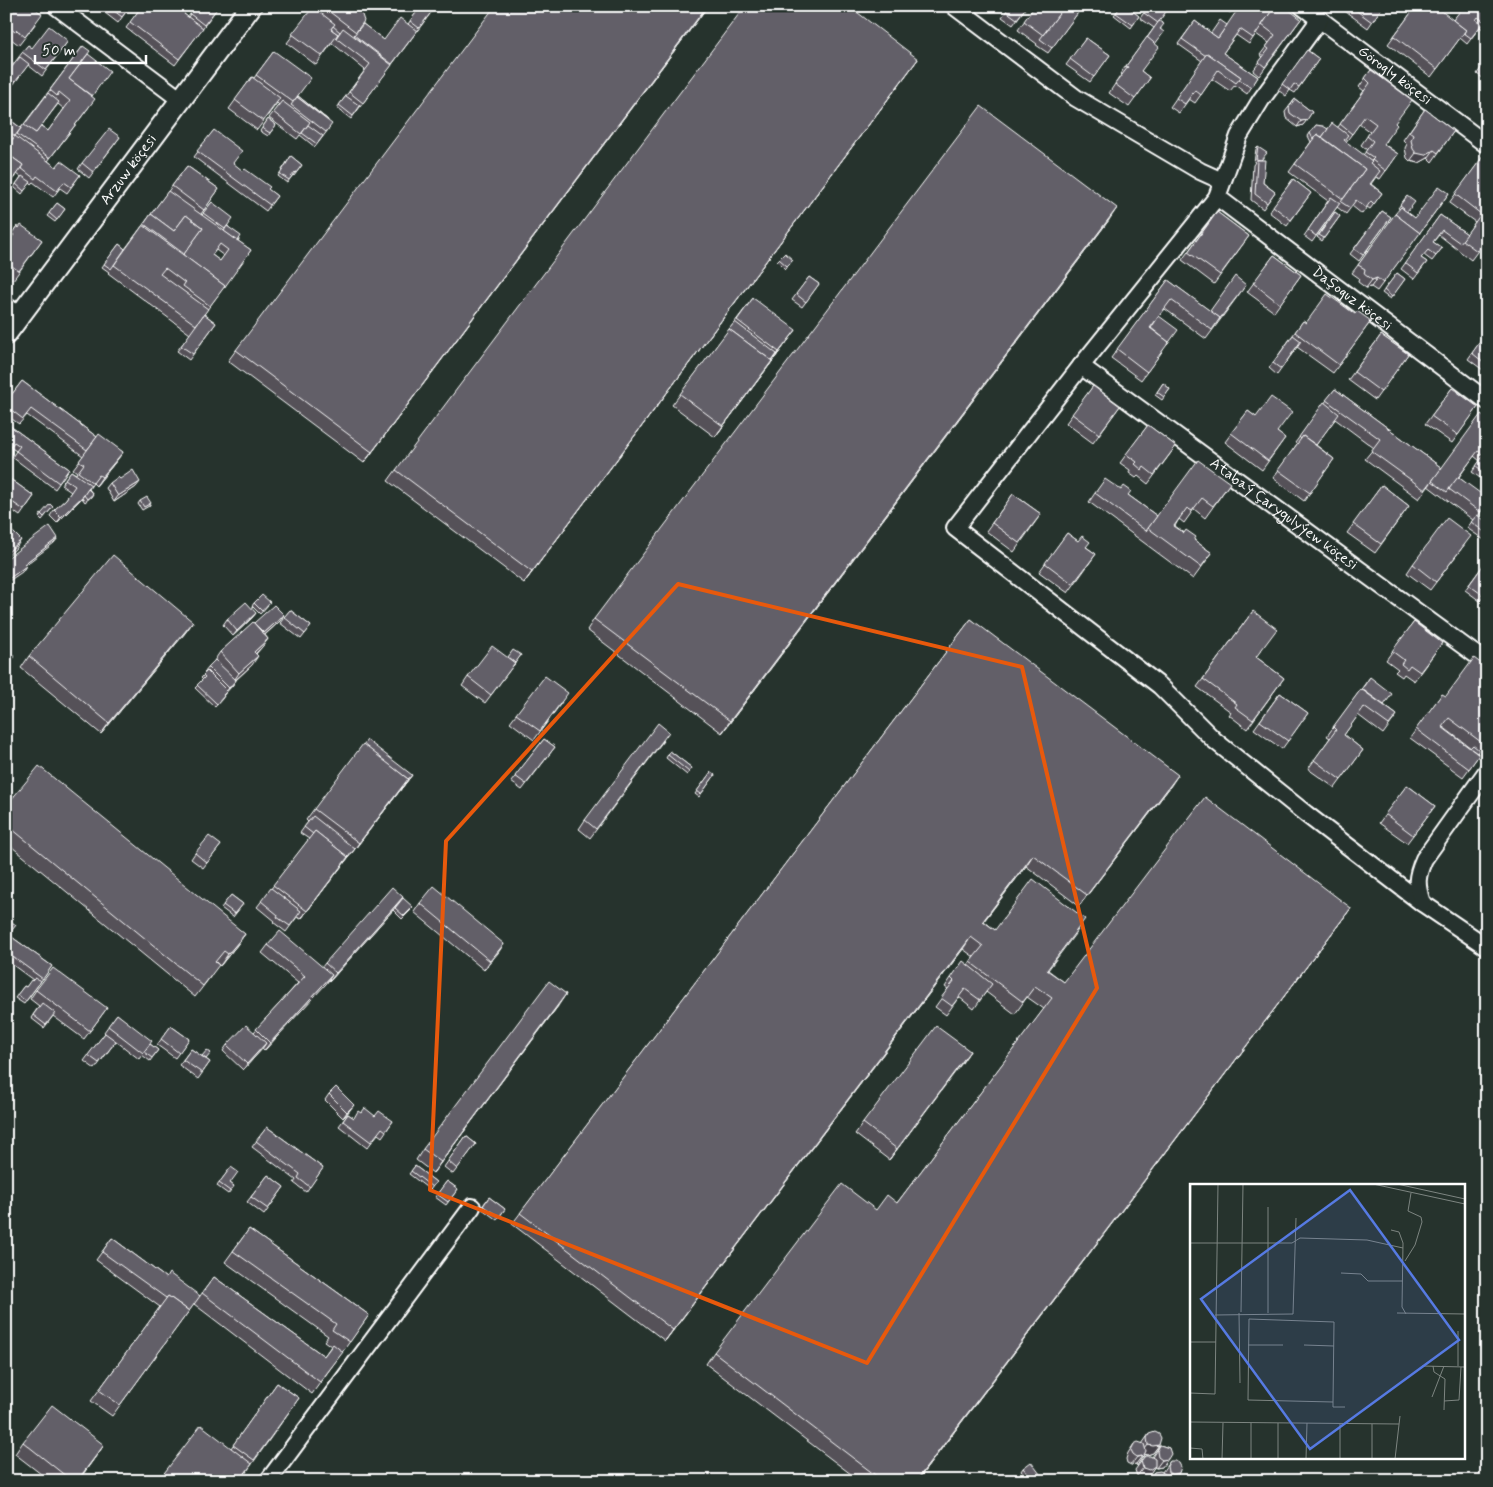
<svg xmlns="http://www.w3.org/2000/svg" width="1493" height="1487" viewBox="0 0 1493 1487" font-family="Mynerve,sans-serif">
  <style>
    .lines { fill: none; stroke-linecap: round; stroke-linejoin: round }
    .minor-casing { stroke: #fff; stroke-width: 20 }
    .tertiary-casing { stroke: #fff; stroke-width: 24 }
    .minor { stroke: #26332d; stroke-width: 16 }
    .tertiary { stroke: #26332d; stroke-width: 20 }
    .wall { fill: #545159; stroke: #fff; fill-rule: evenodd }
    .shaded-wall { fill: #454249; stroke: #fff }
    .building { fill: #625e68; stroke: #fff; fill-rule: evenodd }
    .marked { fill: none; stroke: #e8590c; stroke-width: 4; stroke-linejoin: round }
    .labels { text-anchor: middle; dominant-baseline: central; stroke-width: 4; stroke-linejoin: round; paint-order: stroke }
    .street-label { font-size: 15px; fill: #fff; stroke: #26332d }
    .inset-road { fill: none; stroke: #7d8581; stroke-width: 1 }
    .view { fill: #567ae2; fill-opacity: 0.15; stroke: #567ae2; stroke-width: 2.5 }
    .inset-edge { fill: none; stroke: #fff; stroke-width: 2.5 }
  </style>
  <rect width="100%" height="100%" fill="#26332d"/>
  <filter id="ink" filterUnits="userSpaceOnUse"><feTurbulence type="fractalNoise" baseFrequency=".02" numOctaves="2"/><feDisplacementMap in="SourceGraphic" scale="10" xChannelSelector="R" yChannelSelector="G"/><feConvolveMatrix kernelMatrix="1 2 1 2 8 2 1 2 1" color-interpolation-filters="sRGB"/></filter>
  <g filter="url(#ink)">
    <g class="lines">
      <g class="minor-casing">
        <g id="minor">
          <path d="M56,6l125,94"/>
          <path d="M954,6l122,92 124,73 22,10"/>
          <path id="s1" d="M1302,6l185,139"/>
          <path d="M1320,19l-59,81 -22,36 -22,61 -136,169 -126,162 205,158 54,54 92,74 116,89 65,44"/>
          <path id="s2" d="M1217,197l270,204"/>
          <path d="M6,306l14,10"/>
          <path id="s3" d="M1081,366l406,297"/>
          <path d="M1422,903c-6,-19 -6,-26 2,-44l63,-88"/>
          <path d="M268,1481l204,-274"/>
        </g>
      </g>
      <g class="tertiary-casing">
        <g id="tertiary">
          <path id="s4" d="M6,334l245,-328"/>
        </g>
      </g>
      <use href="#minor" class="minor"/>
      <use href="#tertiary" class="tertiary"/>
    </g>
    <g class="wall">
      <path d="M6,6l30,17 -17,22 -8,-6 -2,2 -3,-2z"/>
      <path d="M96,6h34l-12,17z"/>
      <path d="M142,6l27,3 15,5 4,3 8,-11h23l-44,59 -49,-37z"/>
      <path d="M305,6h54l4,18 21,16 24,-16 13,-18h15l-85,113 -14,-11 28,-38 -33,-27 -16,22 -29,-22 24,-32z"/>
      <path d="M708,6l-344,457 -136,-102 8,-11z"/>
      <path d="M1010,6h17l-14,19 -11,-8z"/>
      <path d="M1035,6l45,4 -32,43 -12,-8 1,-1 -19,-14z"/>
      <path d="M1121,6h6v1l12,9 -8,12 -17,-13z"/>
      <path d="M1149,6l10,15 2,8 -6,15 -14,27 9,7 -21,29 -20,-14 12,-18 -1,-1 34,-46 -14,-10z"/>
      <path d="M1221,6h15l-6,7z"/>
      <path d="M1338,6h45l-15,22z"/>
      <path d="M1416,6l37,14 7,-8 -8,-6h35v26l-7,-5 -13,17 -7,-6 -29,39 -43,-33z"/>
      <path d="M1301,19l-42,57 -6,-5 10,-14 -3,-2 9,-12 -13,-9 -7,10 -13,-9 -13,18 35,24 -11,17 -12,-9 -5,6 -18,-12 -17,24 -6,-4 -10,14 -9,-6 32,-46 -24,-17 17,-23 16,12 16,-8z"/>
      <path d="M1086,38l24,17 -20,27 -24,-17z"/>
      <path d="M68,41l-26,35 -14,-11 -22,29v-20l22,-29 4,3z"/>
      <path d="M83,46l5,8 4,42 -3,11 -41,54 8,6 24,8 -13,18 -7,-5 -7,9 -20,-15 -2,2 -1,-1 -8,11 -8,-7 7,-10 -4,-3 -11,14v-71l15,11zM58,104l6,5 -16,22 -7,-5z"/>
      <path d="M1307,50l12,9 -24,34 -5,-3 -4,6 -8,-6z"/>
      <path d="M274,51l24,45 30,24v10l-13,17 -15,-12 -3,4 -28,-21 10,-13 -2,-2 -20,27 -28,-21 23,-32 2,1z"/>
      <path d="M918,59l-394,524 -136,-102 8,-11z"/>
      <path d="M1487,59v22l-10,-7z"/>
      <path d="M1371,70l24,54 -11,20 14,10 -18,25 -4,-2 -5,7 11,9 -12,16 -3,-2 -5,7 -10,-8 -6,8 -9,-7 -25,35 -8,-6 24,-35 -39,-29 22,-30 -3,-6 8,-11 12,4 10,-2 26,-36 -5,-4zM1359,124l11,8 -9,13 6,5 -4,5 -17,-13z"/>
      <path d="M1295,99l17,13 -9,13 -6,2 -11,-9 -1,-6z"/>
      <path d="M1425,109l29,22 -22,31 -4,-4 -9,5 -9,-2 -3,-3 -2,-10 2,-4 -4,-4z"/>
      <path d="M268,119l8,6 -8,11 -8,-5z"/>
      <path d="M214,130l19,34 44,32 -11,15 -72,-54z"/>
      <path d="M120,137l-31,41 -11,-9 4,-6z"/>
      <path d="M1258,147l4,13 1,23 12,9 -12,17 -12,-9 2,-35 2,-3h-1l2,-13z"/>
      <path d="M1484,155l3,3v88l-4,-2 -12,16 -32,-25 -6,7 9,6 -10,13 -8,-6 -3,3 6,4 -13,17 -13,-10 39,-54 27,19 8,-12 -26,-19z"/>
      <path d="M291,156l11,9 -8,11 -1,-1 -6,8 -9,-7z"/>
      <path d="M187,166l32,23 -18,25 1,1 10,-13 26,39 13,9 -47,64 12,9 -27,37 -12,-9 13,-17 -82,-61 1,-1 -7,-5 17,-23 6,5zM216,250l8,6 -4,5 -8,-6z"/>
      <path d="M1293,179l18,14 -24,33 -18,-14z"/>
      <path d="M1449,193l-72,98 -6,-4 -5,1 -8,-6 1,-4 -7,-5 48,-64 -2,-1 9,-12v16l8,6z"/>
      <path d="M57,203l8,6 -10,13 -8,-6z"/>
      <path d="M1382,211l9,6 -32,44 -9,-7z"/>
      <path d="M1217,212l32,24 -35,48 -32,-24z"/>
      <path d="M1335,212l5,4 -18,25 -5,-4z"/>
      <path d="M1109,220l-387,513 -135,-103 7,-11z"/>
      <path d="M17,226l25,14 -29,40 -7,-5v-31l1,-1 -1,-2z"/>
      <path d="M1274,255l27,20 -27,37 -27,-20z"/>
      <path d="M779,259l14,1 -8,9 -8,-8z"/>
      <path d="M1397,273l8,6 -15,20 -8,-6z"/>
      <path d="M809,277l10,7 -17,23 -10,-7z"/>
      <path d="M1168,280l42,31 36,-26 -40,54 -41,-30 -6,7 4,34 -22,30 -30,-22z"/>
      <path d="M753,298l37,40 -75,99 -43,-32z"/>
      <path d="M1355,314l16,7 -38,52 -36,-26 -20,28 -8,-7 34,-47 3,2z"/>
      <path d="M1487,332v41l-19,-14z"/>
      <path d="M1381,335l27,19 -33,46 -27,-20z"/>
      <path d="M22,381l75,56 26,15 -6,8 -21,26 -3,-3 -4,6 4,5 -2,3 -6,5 -3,-4 -25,25 -7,-7 4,-6 12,-11 5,-7 -10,-7 10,-14 5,3 1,-2 -4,-3 10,-13 -56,-41 -8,9 -13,-9v-13z"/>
      <path d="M1163,383l7,6 -8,11 -7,-5z"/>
      <path d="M1093,386l27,20 -27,37 -27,-20z"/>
      <path d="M1452,388l26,19 -26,36 -27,-19z"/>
      <path d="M1335,389l107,79 45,-50v65l-15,-11 8,-11 -6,-5 -15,21 28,27 -9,12 9,6v20l-20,-14 6,-8 -45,-34 3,-3 -12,16 -54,-40 9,-11 -39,-29 -19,26 18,14 -30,42 -31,-23 24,-34 -2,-1z"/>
      <path d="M1248,411l37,27 -23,32 -37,-28z"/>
      <path d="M6,423l63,46 -14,20 -43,-32 4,-6 -6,-4z"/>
      <path d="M1148,425l28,21 -28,38 -10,-8 -2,2 -7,-5 1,-3 -10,-7z"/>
      <path d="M6,476l28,20 -14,20 -14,-10z"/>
      <path d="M120,479l16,8 -22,15 -8,-14 4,-5z"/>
      <path d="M1230,483l-25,35 -11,-9 -10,14 -5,-4 -4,7 37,27 -19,26 -104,-77 6,-9 33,2 29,21z"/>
      <path d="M1382,485l27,21 -34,47 -28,-20z"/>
      <path d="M1013,494l28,20 -27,38 -28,-21z"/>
      <path d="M140,501l11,2 -2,3 -7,4 -4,-6z"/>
      <path d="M51,509l-9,11 -3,-3 2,-3z"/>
      <path d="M1067,533l29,21 -28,39 -29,-21z"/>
      <path d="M1465,544l-35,46 -23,-17 6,-9z"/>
      <path d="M1487,560v32l-7,9 -15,-11z"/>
      <path d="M254,603l14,2 -8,9 -8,-8z"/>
      <path d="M290,610l21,16 -10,13 -21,-16z"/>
      <path d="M1253,611l3,46 28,21 -37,51 -18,-14 2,-3 -34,-25z"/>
      <path d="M256,613l-4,5 -19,18 -10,-11 4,-6z"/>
      <path d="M971,619l199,168 -91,119 -53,-40 -42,55 11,9h83l-30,40 16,12 287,-74 -434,573h-57l-154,-117 8,-12 162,-142 21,-7 147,-194 -17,-12 -12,17 -29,-22 -12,17 -15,-12 -13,18 -11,-8 13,-18 -3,-2 6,-9 17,-13 6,-8 -11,-8 -298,392 -153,-117z"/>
      <path d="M280,621l-15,14 3,4 -6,8 -6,7 -4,11 -16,15 -4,6 -9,9 1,1 -2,3 -7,8 -20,-19 8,-8 -2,-2 4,-4 -1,-1 10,-12 6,-9 34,-29z"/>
      <path d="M193,622l-8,11 -84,101 -80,-66 8,-12z"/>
      <path d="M1414,622l28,21 -28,38 -10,-7 -2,3 -7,-5 3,-3 -12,-9z"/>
      <path d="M6,649l7,11 -4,4 -3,-3z"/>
      <path d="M521,655l-36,48 -23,-17 6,-9 40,-20z"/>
      <path d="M1370,677l14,28 13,10 -14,19 -25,-19 -14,20 19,15 -28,38 -27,-19 22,-31 -3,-2z"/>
      <path d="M1280,693l28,20 -26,36 -28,-20z"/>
      <path d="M1442,694l45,49 -8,11 -2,-2v1l2,2 -16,22 -53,-39zM1443,727l28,21h-1l-28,-20z"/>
      <path d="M562,702l-28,38 -24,-18 6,-8z"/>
      <path d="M544,739l11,8 -33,43 -11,-8z"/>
      <path d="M663,741l-73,97 -11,-9 6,-9z"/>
      <path d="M670,751l22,17 -5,7 -21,-17z"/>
      <path d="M711,772l4,3 -16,22 -4,-3z"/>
      <path d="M408,780l-107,139 -4,-2 -11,15 -13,-10 1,-1 -17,-14 52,-68 -9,-6 8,-11 -2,-2 8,-11z"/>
      <path d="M1407,785l28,21 -28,37 -28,-20z"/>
      <path d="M6,806l239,128 -8,11 -17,21 -4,-4 -5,14 -16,21 -189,-155z"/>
      <path d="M221,845l-18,23 -12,-9 4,-6z"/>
      <path d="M231,895l12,9 -10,13 -12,-9z"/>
      <path d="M400,902l11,8 -9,9 -9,-9 -63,71 -1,-1 -65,71 -2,-2 -19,21 -20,-19 4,-6 27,-13 44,-49 -36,-30 6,-8 54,22 3,-4z"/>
      <path d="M420,903l84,41 -20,26 -70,-58z"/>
      <path d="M6,918l3,17 43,31 -28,38 -9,-6 9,-12 2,1 7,-7 -27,-20z"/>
      <path d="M36,990l71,18 -23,31 -31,-23 -9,12 -13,-10 8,-12 -9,-7z"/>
      <path d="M558,1006l-125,167 -17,-13 7,-11z"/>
      <path d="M117,1014l33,30 8,6 -8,11 -8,-6 -3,4 -23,-18 -21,28 -11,-8 21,-28 -1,-1z"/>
      <path d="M171,1026l18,13 -14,19 -18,-13z"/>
      <path d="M191,1049l19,13 -12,17 -19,-14z"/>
      <path d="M970,1051l-81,109 -34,-26 8,-11z"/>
      <path d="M329,1094l21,16 -7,8 -18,-18z"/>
      <path d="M361,1113l14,3 18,5 -11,16 -4,-3 -11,14 -28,-22 9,-12 6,4z"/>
      <path d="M267,1127l56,41 -17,24 -12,-9 2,-3 -44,-33z"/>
      <path d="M466,1136l10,8 -23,30 -9,-7z"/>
      <path d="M415,1166l21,16 -6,8 -21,-16z"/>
      <path d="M231,1167l-1,16 4,3 -6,8 -11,-8z"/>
      <path d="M268,1175l16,12 -20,28 -17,-13z"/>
      <path d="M447,1181l11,8 -12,16 -11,-8z"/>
      <path d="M489,1197l16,12 -8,11 -16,-12z"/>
      <path d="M249,1229l120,86 -57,79 -118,-90 -82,112 -21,-15 69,-94 -64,-47 16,-22 54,40 34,18 14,-19 110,79 7,-10 -7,-5 4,-5 -103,-74z"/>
      <path d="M277,1383l22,15 -59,83h-82l73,-33z"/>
      <path d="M1149,1434l10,11 -6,8 -6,2 -3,-1 -7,12 -1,-2 -5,1 -4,-2 -1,-4 2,-6 6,-9h8z"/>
      <path d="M23,1442l81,3 -26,36h-28l-35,-27z"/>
      <path d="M1160,1445l9,3 -7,19 -6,1 -2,-1 -5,8 -6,4 -6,-3 -2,-6 10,-14 7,1z"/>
      <path d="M1170,1461l3,20h-25l6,-9h8z"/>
      <path d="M1023,1468l17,6 -2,3 -5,4h-4l-8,-10z"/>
    </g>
    <g class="shaded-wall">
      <path d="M707,6h1l-344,457 8,-11z"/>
      <path d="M918,59l-8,11 -386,513 8,-11z"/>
      <path d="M1307,120l-4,5 -6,2 4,-6z"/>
      <path d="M1434,150l-6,8 -9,5 -9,-2 6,-8z"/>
      <path d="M1117,208l-8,12 -387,513 8,-12z"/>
      <path d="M1377,278l-6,9 -5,1 6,-8z"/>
      <path d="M796,330l-6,8 -75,99 8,-11z"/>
      <path d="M123,452l-6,8 -21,26 6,-9z"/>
      <path d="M140,482l-4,5 -22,15 4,-6z"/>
      <path d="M85,494l-4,5 -24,24 4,-6z"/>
      <path d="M58,538l-4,5 -34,26 4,-5z"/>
      <path d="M21,540l-6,9 -9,8v-3z"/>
      <path d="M26,566l-4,6 -16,11v-2z"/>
      <path d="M256,613l-4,5 -19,18 4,-5z"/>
      <path d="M284,615l-4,6 -20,18 4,-6z"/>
      <path d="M193,622l-8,11 -84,101 8,-11z"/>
      <path d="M268,639l-6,8 -14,14 6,-9z"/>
      <path d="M258,656l-6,9 -19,17 6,-9z"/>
      <path d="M236,680l-4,6 -11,12 8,-10z"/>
      <path d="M412,775l-4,5 -107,139 58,-76z"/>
      <path d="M1178,775l-8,12 -91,119 8,-11z"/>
      <path d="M1033,855l-7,11 -51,66 8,-11z"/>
      <path d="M403,897l-10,13 -63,71 6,-8z"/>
      <path d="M1351,908l-434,573h-1z"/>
      <path d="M245,934l-8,11 -17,21 8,-12z"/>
      <path d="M971,937l-8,12 -298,392 8,-11z"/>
      <path d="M504,944l-6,9 -14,17 6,-9z"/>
      <path d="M332,975l-6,9 -62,67 6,-8z"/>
      <path d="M566,994l-8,12 -125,167 8,-11z"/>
      <path d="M266,1043l-4,6 -19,21 4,-6z"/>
      <path d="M970,1051l-8,12 -73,97 8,-11z"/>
      <path d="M354,1105l-4,5 -7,8 4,-6z"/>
      <path d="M104,1445l-26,36h-1z"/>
      <path d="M1148,1445h11l-6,8 -6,2 -5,-2z"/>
      <path d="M1142,1456l-6,8 -5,1 6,-8z"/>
      <path d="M1168,1459l-6,8 -6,1 6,-8z"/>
      <path d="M1155,1466l-6,9 -6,4 -6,-3 6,-8z"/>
      <path d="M1179,1473l-6,8h-5l4,-6z"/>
    </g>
    <g class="building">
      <path d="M6,6h26l10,8 -17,23 -8,-7 -2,2 -8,-6 1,-2 -2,-2z"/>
      <path d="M108,6h22l-8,11z"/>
      <path d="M142,6h23l4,3 2,-3h18l-5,8 19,14 -24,31 -49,-37z"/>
      <path d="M196,6h23l-15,19 -14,-11z"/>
      <path d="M322,6h37l5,15 -8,11z"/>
      <path d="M421,6h15l-17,22 -9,-7z"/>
      <path d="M495,6h212l-335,446 -136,-102z"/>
      <path d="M745,6h104l69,53 -386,513 -136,-102z"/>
      <path d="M1010,6h17l-10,13 -11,-8z"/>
      <path d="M1035,6h30l-22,29 -19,-14z"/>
      <path d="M1065,6h11l4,4 -28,38 -12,-9z"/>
      <path d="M1121,6h5l13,10 -6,9 -17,-12z"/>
      <path d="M1149,6h9l3,2 1,-2h8l-12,17 -14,-10z"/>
      <path d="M1240,6h35l-22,32 -13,-9 -17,24 35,24 -7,11 -12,-9 2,-2 -34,-24 -1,3 -24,-17 13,-18 23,17z"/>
      <path d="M1275,6h9l17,13 -36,48 -6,-5 10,-13 -3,-2 9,-12 -13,-10z"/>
      <path d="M1350,6h33l-11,16z"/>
      <path d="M1416,6h19l31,24 -29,39 -43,-33z"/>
      <path d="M1464,6h23v18l-9,-7 -2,3 6,4 -11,14 -7,-5 2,-3 -13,-10z"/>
      <path d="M313,7l22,17 -4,5 7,5 -16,22 -30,-22z"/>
      <path d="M400,18l17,13 -25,33 -38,-29 9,-11 21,16z"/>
      <path d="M1220,20l7,5 -9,13 -7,-5z"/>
      <path d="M1159,21l5,3 -4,5 4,3 -9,12 -8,-6z"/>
      <path d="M49,26l19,15 -22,29 -24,-18 6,-7 4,3z"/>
      <path d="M333,26l7,6 -4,6 2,-4 -7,-5z"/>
      <path d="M343,28l49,37 -29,38 -14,-11 21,-28 -34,-26z"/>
      <path d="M1147,37l12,10 -18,24 9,7 -15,21 -20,-15 13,-17 -2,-1z"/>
      <path d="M1086,38l24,17 -16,22 -24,-18z"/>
      <path d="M83,46l7,5 -21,28 26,20 -45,59 -33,-24 7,-10 12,9 5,-7 7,5 22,-30 -11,-9 -2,4 -7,-6z"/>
      <path d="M1307,50l12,9 -20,28 -5,-3 -4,6 -8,-6z"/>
      <path d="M274,51l37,27 -18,24 -37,-27z"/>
      <path d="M1207,53l34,24 -5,6 -18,-13 -17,25 -6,-5 -10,14 -9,-6z"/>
      <path d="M88,54l22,17 -18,25 -23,-17z"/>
      <path d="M20,57l9,7 -20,26 -2,-2 -1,2v-16z"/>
      <path d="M1487,59v9l-5,-3z"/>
      <path d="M1371,70l41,30 -17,23 2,2 -14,19 15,10 -12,17 -14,-11 2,-2 -9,-6 8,-11 -6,-5 9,-12 -11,-8 -13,18 -12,-10 30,-41 -5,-5z"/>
      <path d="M252,77l28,21 -17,23 -28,-21z"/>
      <path d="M48,93l11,9 -23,31 -12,-8z"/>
      <path d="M298,96l30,24 -31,-23z"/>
      <path d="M346,96l14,10 -7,10 -14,-11z"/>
      <path d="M297,97l35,27 -6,8 -35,-27z"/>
      <path d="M1295,99l17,13 -5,8 -6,1 -11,-8 -1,-6z"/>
      <path d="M282,101l28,21 -9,12 -28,-22z"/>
      <path d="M981,106l136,102 -387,513 -136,-102z"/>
      <path d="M1425,109l29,22 -16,22 -4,-3 -9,5 -9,-2 -3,-4 -2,-9 2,-5 -4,-3z"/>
      <path d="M6,117l15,11 -6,8 -9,-6z"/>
      <path d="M268,119l8,6 -6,8 -8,-5z"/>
      <path d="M1332,123l16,12 -4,5 28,21 -2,2 10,8 -10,13 12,9 -8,11 -3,-3 -5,7 -10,-8 -6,8 -9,-6 24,-33 -43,-32z"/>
      <path d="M308,125l15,11 -6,8 -15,-11z"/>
      <path d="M1316,125l7,1 5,3 -6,8 -5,-3 -4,5 -3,-6z"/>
      <path d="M109,129l11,8 -27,35 -11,-9z"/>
      <path d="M214,130l28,21 -9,12 10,8 2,-2 25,18 -2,2 9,7 -7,9 -73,-54z"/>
      <path d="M6,134l7,5 -7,9z"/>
      <path d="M1317,134l48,35 -22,30 -48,-35z"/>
      <path d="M15,136l41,31 5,-6 19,14 -9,12 -7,-5 -7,9 -20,-15 -2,3 -14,-11 2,-3 -17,-12v-5z"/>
      <path d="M1258,147l9,6 -6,7 -5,-1z"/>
      <path d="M6,153l17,12 -17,23z"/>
      <path d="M1484,155l3,3v80l-10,13 -15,-11 19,-26 -26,-20z"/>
      <path d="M291,156l11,9 -6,8 -1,-1 -6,8 -9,-6z"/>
      <path d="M1257,160h8l-2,23 12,9 -8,11 -12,-9z"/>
      <path d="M187,166l32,23 -15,21 -32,-24z"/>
      <path d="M22,176l9,6 -7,9 -8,-7z"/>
      <path d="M1293,179l18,14 -20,27 -18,-14z"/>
      <path d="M1439,186l10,7 -31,42 2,-2 -25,-19 6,-7 14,11z"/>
      <path d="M168,191l83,59 -27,38 1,-2 -42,-31 20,-27 -17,-13 -12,16 -23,-17zM220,244l8,6 -8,11 -8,-6z"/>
      <path d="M1407,196l8,6 -8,10 -4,-3 1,-1 -4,-3z"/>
      <path d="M1331,197l9,6 -24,33 -8,-6z"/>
      <path d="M212,202l21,16 -8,11 -22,-16z"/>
      <path d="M57,203l8,6 -8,11 -8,-7z"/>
      <path d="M1382,211l9,6 -28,38 -9,-6z"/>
      <path d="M1217,212l32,24 -29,39 -32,-23z"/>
      <path d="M1335,212l5,4 -16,22 -5,-3z"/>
      <path d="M151,214l23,17 12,-16 17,13 -19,26 -40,-30z"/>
      <path d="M1395,214l25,19 -37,50 -6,-5 -5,2 -8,-6 1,-5 -7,-4z"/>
      <path d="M1440,215l27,19 -7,9 -18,-13 -9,12 9,6 -6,8 -8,-6 -7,8 6,4 -9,11 -13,-10z"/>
      <path d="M21,225l21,15 -23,31 -13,-9v-18l8,-9 -2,-2 5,-7 2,2z"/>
      <path d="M143,225l82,61 -15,20 -27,-20 2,-3 -20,-15 -5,6 48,35 -12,16 -82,-60z"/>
      <path d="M227,226l14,10 -3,5 -14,-10z"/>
      <path d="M119,244l6,5 -14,20 -7,-5z"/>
      <path d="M785,253l8,7 -6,6 -8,-7z"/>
      <path d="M1274,255l27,20 -21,29 -27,-21z"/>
      <path d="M1397,273l8,6 -13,18 -8,-7z"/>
      <path d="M1235,276l11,9 -28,36 2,-3 -10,-7z"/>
      <path d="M809,277l10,7 -13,18 -10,-8z"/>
      <path d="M1168,280l52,38 -8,12 -41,-30 -21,28 19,14 -22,30 -30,-23z"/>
      <path d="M1327,294l28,20 2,-3 14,10 -32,44 -44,-33 8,-11 3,2z"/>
      <path d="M753,298l43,32 -17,22 -42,-32z"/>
      <path d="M204,314l12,9 -23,31 -12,-8z"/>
      <path d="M1159,316l19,14 -11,15 2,-3 -18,-14z"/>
      <path d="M735,322l42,32 -9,13 4,-6 -43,-32z"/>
      <path d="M729,329l43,32 -49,65 -43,-32z"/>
      <path d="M1487,332v33l-15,-12z"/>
      <path d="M1293,335l8,6 -20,28 -8,-6z"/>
      <path d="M1381,335l27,19 -27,38 -27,-20z"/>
      <path d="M22,381l75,56 -10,13 -56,-41 -8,10 -17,-13v-4z"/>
      <path d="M1163,383l7,6 -6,8 -7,-5z"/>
      <path d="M1093,386l27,20 -21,28 -27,-20z"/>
      <path d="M1452,388l26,19 -20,28 -27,-19z"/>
      <path d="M1335,389l107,79 -17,22 -54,-39 9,-12 -54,-39z"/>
      <path d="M1271,397l21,15 -15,20 8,6 -17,23 -37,-28 17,-22 8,6z"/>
      <path d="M1324,402l15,12 -23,31 -13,-9 -2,3 -2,-2z"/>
      <path d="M1481,414l6,4v56l-11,-8 8,-11 -6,-4 -31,41 -15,-11z"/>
      <path d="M6,423l63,46 -10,14 -43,-32 4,-5 -6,-4 -8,11z"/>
      <path d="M1148,425l28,21 -22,29 -10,-8 -2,3 -7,-6 2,-2 -11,-8z"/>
      <path d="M99,434l24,18 -21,25 -3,-2 -6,8 -15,-11 6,-8 -5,-3z"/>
      <path d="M1303,436l31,23 -24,34 -32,-23z"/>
      <path d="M1198,460l32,23 -17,23 -11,-8 -10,13 -5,-3 -13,18 10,7 2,-3 10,7 -2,3 18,13 -11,14 -53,-39z"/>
      <path d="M133,470l7,12 -22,14 -8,-13 8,-6 2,2z"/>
      <path d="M71,471l20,14 -6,9 -24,23 -7,-7 12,-11 9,-13 -10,-7z"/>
      <path d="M6,476l28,20 -10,14 -18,-12z"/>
      <path d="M1458,477l22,16 7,-10v20l-7,9 -31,-23z"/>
      <path d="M1105,479l16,11 3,-4 7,5 -3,4 29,21 -11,15 -51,-38z"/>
      <path d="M1382,485l27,21 -28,38 -28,-20z"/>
      <path d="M88,489l5,5 -6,5 -3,-4z"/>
      <path d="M1013,494l28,20 -22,29 -27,-20z"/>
      <path d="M147,497l4,6 -7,4 -4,-6z"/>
      <path d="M50,504l3,3 -9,10 -3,-3z"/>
      <path d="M1477,515l10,7v12l-16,-12z"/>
      <path d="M1447,518l24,18 -35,46 -23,-18z"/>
      <path d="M50,526l8,12 -34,26 2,2 -20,15v-22z"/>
      <path d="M6,528l2,2 2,-1 11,11 -15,14z"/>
      <path d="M1067,533l11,8 4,-5 8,6 -4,5 10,7 -23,30 -28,-21z"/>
      <path d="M113,555l80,67 -84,101 -80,-67z"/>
      <path d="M1487,560v31l-3,5 -15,-11z"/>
      <path d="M262,595l8,7 -8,9 -8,-8z"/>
      <path d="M246,602l10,11 -19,18 -10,-12z"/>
      <path d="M274,605l10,10 -20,18 -10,-10z"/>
      <path d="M290,610l21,16 -6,8 -21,-17z"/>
      <path d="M1253,611l24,18 -21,28 28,21 -31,42 -18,-13 2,-3 -34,-25z"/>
      <path d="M971,619l207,156 -91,120 -54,-40 -50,66 12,9 38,-51 52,40 -38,51 17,12 141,-185 146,111 -435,573h-33l-169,-129 128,-168 34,26 11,-15 10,8 155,-205 -17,-12 -12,16 -53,-40 13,-16 -12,-9 -298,393 -153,-117z"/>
      <path d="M253,622l15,17 -14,13 4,4 -19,17 -19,-21z"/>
      <path d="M1414,622l28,21 -22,29 -10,-7 -3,4 -6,-5 3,-4 -12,-9z"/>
      <path d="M492,646l23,17 -24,32 -23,-18z"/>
      <path d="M6,649l9,8 -4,4 -5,-5z"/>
      <path d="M513,650l8,5 -8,11 2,-3 -7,-6z"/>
      <path d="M1474,658l13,10v75l-2,2 -36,-27 -7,9 37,28 -10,14 -53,-40 26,-35 4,2z"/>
      <path d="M215,660l21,20 -7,8 -21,-21z"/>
      <path d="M207,671l20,20 -4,4 1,1 -7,8 -20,-19 8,-8 -2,-2z"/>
      <path d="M545,676l23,17 -28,38 -24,-17z"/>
      <path d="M1370,677l22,17 -8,11 -22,-16z"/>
      <path d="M1361,689l36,26 -8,10 -25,-18 -20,28 19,15 -22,30 -27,-20 22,-30 -3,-3z"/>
      <path d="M1280,693l28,20 -20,28 -28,-20z"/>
      <path d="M658,723l11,9 -73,97 -11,-9z"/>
      <path d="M544,739l11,8 -29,37 -11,-8z"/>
      <path d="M367,740l45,35 -8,9 4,-5 -45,-34z"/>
      <path d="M363,744l45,35 -49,64 -45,-34z"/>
      <path d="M1473,745l6,5 -2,3 -7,-5z"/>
      <path d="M670,751l22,17 -3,4 -21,-17z"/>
      <path d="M39,766l206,168 -17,20 -4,-3 -9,11 4,3 -16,21 -197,-162v-18z"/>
      <path d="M711,772l4,3 -14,19 -4,-3z"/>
      <path d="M1407,785l28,21 -22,29 -28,-21z"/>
      <path d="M313,816l42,33 -9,10 2,-2 -33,-26 -2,3 -9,-7z"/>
      <path d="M315,831l33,26 -41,54 -34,-26z"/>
      <path d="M209,836l12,9 -14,18 -12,-10z"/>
      <path d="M434,886l70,58 -14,17 -70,-58z"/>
      <path d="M392,887l11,10 -67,76 -11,-10z"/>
      <path d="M271,888l30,23 -11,15 -13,-9 1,-2 -17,-14z"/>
      <path d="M231,895l12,9 -8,10 -12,-9z"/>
      <path d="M403,898l10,9 -9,9 -9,-8z"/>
      <path d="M6,918l10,7 -10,13z"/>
      <path d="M280,931l52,44 -62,68 -14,-14 49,-53 -37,-31z"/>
      <path d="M9,935l43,31 -9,13 -37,-27v-13z"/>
      <path d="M963,961l29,23 -12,16 -15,-11 -13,17 -11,-8 13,-17 -3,-3z"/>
      <path d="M53,968l54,40 -17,23 -54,-41z"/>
      <path d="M35,978l6,3 -15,20 -9,-6 7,-9 2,1 5,-7 1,1z"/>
      <path d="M549,981l17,13 -125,168 -18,-13z"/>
      <path d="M42,1003l13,10 -9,12 -13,-10z"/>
      <path d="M117,1014l35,27 -9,12 -35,-27z"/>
      <path d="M246,1025l20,18 -19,21 -20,-19z"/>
      <path d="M171,1026l18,13 -10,14 -18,-14z"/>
      <path d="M936,1026l34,25 -73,98 -34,-26z"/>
      <path d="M105,1033l11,8 -17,22 -11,-8z"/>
      <path d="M150,1044l8,6 -6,8 -8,-6z"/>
      <path d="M191,1049l19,13 -8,11 -19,-13z"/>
      <path d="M207,1050l4,3 -5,6 -4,-3z"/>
      <path d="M336,1087l18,18 -7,7 -18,-18z"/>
      <path d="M365,1108l10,8 4,-5 14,10 -7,10 -4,-3 -11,14 -28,-21 5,-7 6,4 4,-7 3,2z"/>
      <path d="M267,1127l56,41 -13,19 -12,-9 2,-4 -44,-33z"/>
      <path d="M466,1136l10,8 -19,25 -9,-8z"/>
      <path d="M415,1166l21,16 -4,5 -21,-16z"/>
      <path d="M231,1167l7,5 -8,11 4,3 -4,5 -11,-8z"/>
      <path d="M268,1175l16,12 -16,22 -17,-12z"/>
      <path d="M447,1181l11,8 -10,13 -11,-8z"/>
      <path d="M489,1197l16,12 -6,8 -16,-11z"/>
      <path d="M249,1229l120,86 -19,27 -18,-12 4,-6 -103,-73z"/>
      <path d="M112,1238l54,40 3,-5 31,23 -13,18 2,-3 -21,-15 -2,2 -64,-46z"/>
      <path d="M214,1277l110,79 9,-12 10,8 -23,30 -118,-89z"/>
      <path d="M168,1296l21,15 -69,94 -21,-15z"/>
      <path d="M277,1383l22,15 -45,62 -21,-15z"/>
      <path d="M52,1405l52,40 -27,36h-5l-49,-39z"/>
      <path d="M201,1425l51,39 -13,17h-81z"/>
      <path d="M1155,1432l4,2 2,4 -2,7 -6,1 -5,-1 -1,-7 2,-4z"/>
      <path d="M1138,1442l6,2 2,7 -3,6 -1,-1 -5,1 -4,-3 -2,-4 3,-6z"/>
      <path d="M1160,1445l9,3 2,6 -3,5 -6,1 -4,-3 -1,-6z"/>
      <path d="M1145,1456h5l5,3v7l-6,4 -6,-2 -2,-7z"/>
      <path d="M1170,1461h5l4,2 2,4 -2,6 -7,2 -4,-3 -1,-6z"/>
      <path d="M1031,1462l9,12 -7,6 -10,-12z"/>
      <path d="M1160,1471l5,3 1,5 -1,2h-12l-1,-4 2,-5z"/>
      <path d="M152,1477l4,4h-7z"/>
    </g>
  </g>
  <path class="marked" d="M678,584l344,83 75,321 -230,375 -437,-173 16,-349z"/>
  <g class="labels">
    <g class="street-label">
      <text stroke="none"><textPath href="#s1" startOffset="116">Görogly köçesi</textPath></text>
      <text stroke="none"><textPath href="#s4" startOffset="205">Arzuw köçesi</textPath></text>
      <text stroke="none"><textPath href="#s2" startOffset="169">Daşoguz köçesi</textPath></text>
      <text stroke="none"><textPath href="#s3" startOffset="251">Atabaý Çarygulyýew köçesi</textPath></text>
    </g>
  </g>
  <g transform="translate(1190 1184)">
    <rect width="275" height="275" fill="#26332d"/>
    <path class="inset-road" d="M183,0l92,20M207,0l68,15M201,46l8,2 4,11 -1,64 4,7M0,59h102l8,-5 67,2 36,8M215,77l10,-16 7,-23 -1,-5 -13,-6 3,-18M0,87l1,-87M151,89l20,1 7,7h35M51,128l2,-128M49,129l1,70M78,129v-106M207,129l68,1M25,131l78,-1 3,-96M0,158h26M58,161h35M114,161l30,1M232,182l43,1M243,182l1,6 11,7 -1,31M268,182v-35M0,209l25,1 3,-210M242,213l12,-31M254,217l15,-1 2,-33M143,218l-85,-2 1,-81 85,3 -1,80v5h12M0,238l209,2M0,264l12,1 1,10M32,275l1,-36M61,275v-36M88,275v-36M116,275l1,-36M150,275v-35M182,275v-35M205,275l5,-43"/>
    <path class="view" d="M160,6l109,150 -149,109 -109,-150z"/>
    <rect width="275" height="275" class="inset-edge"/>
  </g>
  <rect width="1493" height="1487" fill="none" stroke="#26332d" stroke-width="25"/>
  <rect x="12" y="12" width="1468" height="1462" fill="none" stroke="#fff" stroke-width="2" filter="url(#ink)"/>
  <path d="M35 55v8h111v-8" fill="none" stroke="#ffffff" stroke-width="2.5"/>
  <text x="42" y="55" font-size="15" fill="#ffffff" stroke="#26332d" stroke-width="4" paint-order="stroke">50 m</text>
</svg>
